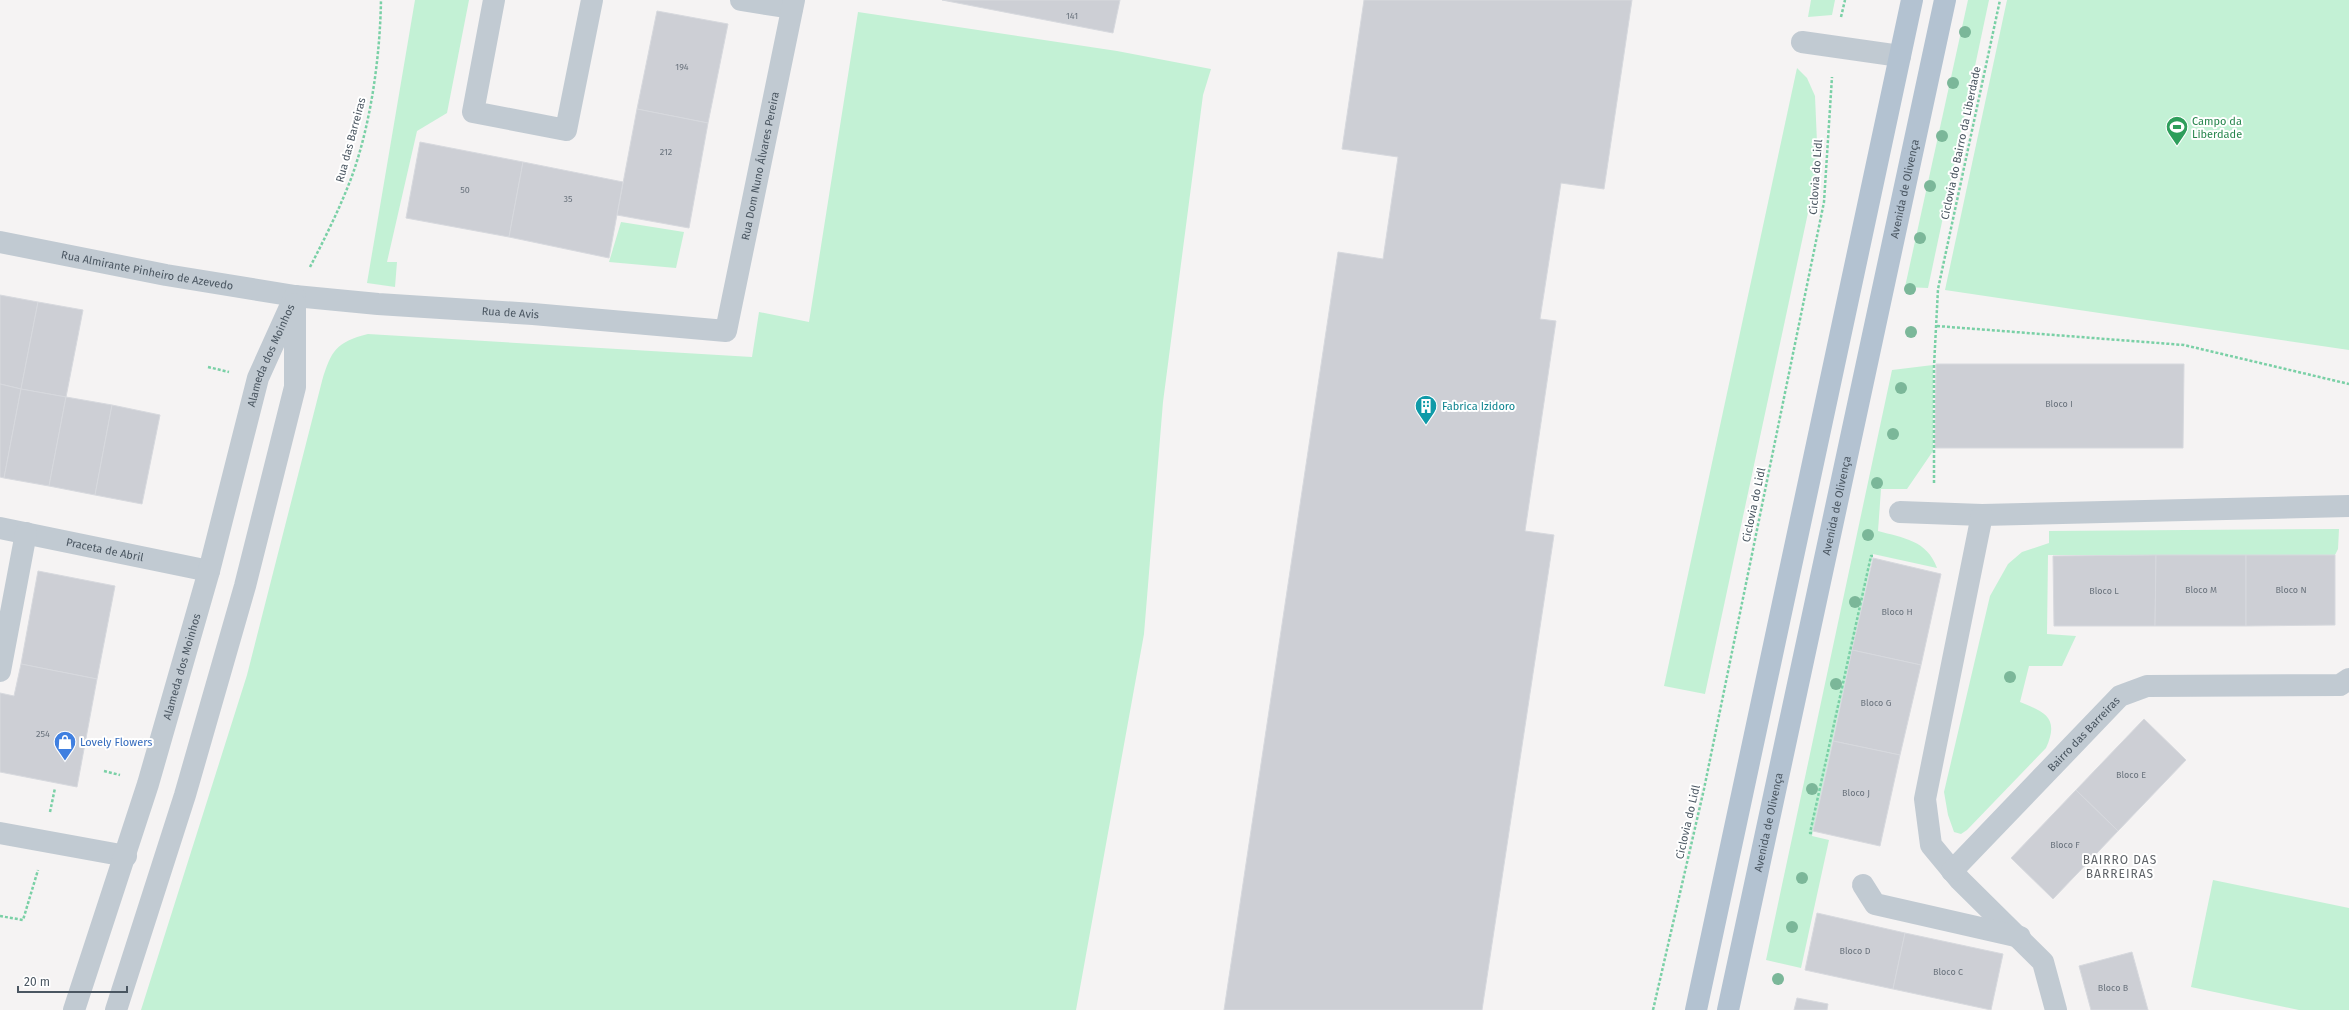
<svg xmlns="http://www.w3.org/2000/svg" width="2349" height="1010" viewBox="0 0 2349 1010" font-family="'Fira Sans',sans-serif">
  <style>
    .green { fill: #c3f1d5 }
    .building { fill: #cdcfd5; stroke: #d7d9de }
    .lines { fill: none; stroke-linecap: round; stroke-linejoin: round }
    .path { stroke: #7ad0a6; stroke-width: 2.5; stroke-dasharray: 3 2; stroke-linecap: butt }
    .minor { stroke: #c1cad2; stroke-width: 22 }
    .major { stroke: #b3c2d1; stroke-width: 22 }
    .tree { fill: #7bb799 }
    .labels { text-anchor: middle; dominant-baseline: central; stroke-width: 4; stroke-linejoin: round; paint-order: stroke }
    .number-label { font-size: 9px; fill: #6b747e }
    .leisure-label { font-size: 11px; fill: #27864d; stroke: #fff; text-anchor: start }
    .street-label { font-size: 11px; fill: #4a5661; stroke: #fff }
    .culture-label { font-size: 11px; fill: #0d838f; stroke: #fff; text-anchor: start }
    .shop-label { font-size: 11px; fill: #366cbe; stroke: #fff; text-anchor: start }
    .neighbourhood-label { font-size: 12px; letter-spacing: 1px; fill: #5f6368; stroke: #fff }
  </style>
  <rect width="100%" height="100%" fill="#f5f3f3"/>
  <g class="green">
    <path d="M415,0h54l-22,113 -30,18 -30,131h10l-2,25 -28,-4z"/>
    <path d="M1811,0h24l-3,15 -24,2z"/>
    <path d="M1968,0h21l-61,288 -23,-1z"/>
    <path d="M2007,0h342v350l-404,-60z"/>
    <path d="M858,12l259,39 94,18 -8,26 -40,307 -19,232 -68,376h-935l106,-335 75,-294c9,-30 14,-39 46,-47l384,23 7,-45 50,10z"/>
    <path d="M1797,68l10,10 8,18 3,70 -113,528 -41,-8z"/>
    <path d="M621,222l63,10 -8,36 -67,-6z"/>
    <path d="M1933,365v86l-26,38h-26l-3,42c25,7 49,9 59,37l-64,-14 -61,282 17,4 -28,128 -35,-8 126,-590z"/>
    <path d="M2339,529l-1,20 -3,6h-287l-1,79 29,2 -14,30h-33l-9,36c24,10 40,15 26,46l-79,82 -6,4 -7,-2 -6,-17 -4,-23 46,-196 18,-32 14,-12 27,-9v-12z"/>
    <path d="M2213,880l136,28v102h-50l-108,-23z"/>
  </g>
  <g class="building">
    <path d="M942,0h178l-7,33z"/>
    <path d="M1364,0h268l-28,189 -43,-6 -21,136 16,2 -31,210 29,4 -72,475h-258l114,-758 45,7 15,-102 -56,-8z"/>
    <path d="M657,11l71,13 -20,99 -71,-14z"/>
    <path d="M637,109l71,14 -19,105 -72,-13z"/>
    <path d="M420,142l103,20 -14,75 -103,-19z"/>
    <path d="M523,162l100,20 -14,76 -100,-21z"/>
    <path d="M0,295l38,7 -17,87 -21,-5z"/>
    <path d="M38,302l45,8 -17,87 -45,-8z"/>
    <path d="M1936,364h248l-1,84h-248z"/>
    <path d="M0,384l21,5 -17,89 -4,-1z"/>
    <path d="M21,389l45,8 -17,89 -45,-8z"/>
    <path d="M66,397l46,8 -17,90 -46,-9z"/>
    <path d="M112,405l48,10 -18,89 -47,-9z"/>
    <path d="M2156,555l-1,71h-101l-1,-70z"/>
    <path d="M2156,555h90v71h-91z"/>
    <path d="M2246,555h89v70l-89,1z"/>
    <path d="M1873,558l68,16 -20,91 -69,-15z"/>
    <path d="M38,571l77,15 -18,93 -76,-15z"/>
    <path d="M1852,650l69,15 -21,90 -67,-14z"/>
    <path d="M21,664l76,15 -20,108 -77,-15v-79l14,3z"/>
    <path d="M2144,719l42,41 -68,71 -42,-41z"/>
    <path d="M1833,741l67,14 -20,91 -67,-15z"/>
    <path d="M2076,790l42,41 -65,68 -42,-41z"/>
    <path d="M1817,913l88,20 -12,56 -88,-19z"/>
    <path d="M1905,933l98,21 -12,56 -98,-21z"/>
    <path d="M2132,952l16,58h-57l-12,-44z"/>
    <path d="M1797,998l31,6 -1,6h-33z"/>
  </g>
  <g class="lines">
    <g class="path">
      <path d="M1841,17l4,-17"/>
      <path d="M310,267c15,-29 30,-59 42,-91 19,-53 28,-119 29,-176"/>
      <path d="M1937,326l247,19 165,39"/>
      <path d="M208,367l21,5"/>
      <path d="M1934,483v-117l4,-77 62,-289"/>
      <path d="M104,771l16,4"/>
      <path d="M50,812l5,-24"/>
      <path d="M1812,833h-2l61,-277h2"/>
      <path d="M0,916l23,4 15,-50"/>
      <path d="M1653,1010l51,-221 120,-587 8,-125"/>
    </g>
    <g class="minor">
      <path d="M494,0l-21,112 93,18 26,-130"/>
      <path d="M741,0l51,8"/>
      <path d="M1802,42l98,14"/>
      <path id="s1" d="M0,242l166,33 129,21 83,8 155,10 193,17 68,-331"/>
      <path d="M1900,512l82,3 367,-9"/>
      <path d="M1982,515l-57,284 6,46 29,35 83,82 13,48"/>
      <path id="s2" d="M0,528l209,43"/>
      <path d="M0,671l26,-138"/>
      <path d="M0,833l126,23"/>
      <path id="s3" d="M1952,871l168,-175 27,-10 193,-1 9,-6"/>
      <path d="M1863,885l12,19 145,33"/>
      <path id="s4" d="M74,1010l74,-226 61,-213 49,-193 37,-82"/>
      <path d="M116,1010l69,-215 60,-209 50,-199v-83"/>
    </g>
    <g class="major">
      <path d="M1696,1010l216,-1010"/>
      <path id="s5" d="M1728,1010l217,-1010"/>
    </g>
  </g>
  <g class="tree">
    <circle cx="1965" cy="32" r="6"/>
    <circle cx="1953" cy="83" r="6"/>
    <circle cx="1942" cy="136" r="6"/>
    <circle cx="1930" cy="186" r="6"/>
    <circle cx="1920" cy="238" r="6"/>
    <circle cx="1910" cy="289" r="6"/>
    <circle cx="1911" cy="332" r="6"/>
    <circle cx="1901" cy="388" r="6"/>
    <circle cx="1893" cy="434" r="6"/>
    <circle cx="1877" cy="483" r="6"/>
    <circle cx="1868" cy="535" r="6"/>
    <circle cx="1855" cy="602" r="6"/>
    <circle cx="2010" cy="677" r="6"/>
    <circle cx="1836" cy="684" r="6"/>
    <circle cx="1812" cy="789" r="6"/>
    <circle cx="1802" cy="878" r="6"/>
    <circle cx="1792" cy="927" r="6"/>
    <circle cx="1778" cy="979" r="6"/>
  </g>
  <defs>
    <g id="stadium-pin" transform="scale(1.15)"><path d="M0 17L-7.5 6A9.5 9.5 0 1 1 7.5 6Z" fill="#2e9e5b" stroke="#fff"/><path d="M0-5a6.5 5 0 1 0 0 10a6.5 5 0 1 0 0-10ZM-3.5-1.8h7v3.6h-7Z" fill="#fff"/></g>
    <g id="building-pin" transform="scale(1.15)"><path d="M0 17L-7.5 6A9.5 9.5 0 1 1 7.5 6Z" fill="#0f9aa8" stroke="#fff"/><path d="M-4-6H4V6H1V3H-1V6H-4ZM-2.5-4.3h1.7v1.8h-1.7ZM.8-4.3h1.7v1.8H.8ZM-2.5-1h1.7V.8h-1.7ZM.8-1h1.7V.8H.8Z" fill="#fff"/></g>
    <g id="shop-pin" transform="scale(1.15)"><path d="M0 17L-7.5 6A9.5 9.5 0 1 1 7.5 6Z" fill="#3f7fe0" stroke="#fff"/><path d="M-5-2.5h2.3a2.7 3.5 0 0 1 5.4 0H5L5.5 6h-11ZM-1.5-2.5h3a1.5 2.3 0 0 0-3 0Z" fill="#fff"/></g>
  </defs>
  <g fill-rule="evenodd">
    <use href="#stadium-pin" x="2177" y="127"/>
    <use href="#building-pin" x="1426" y="406"/>
    <use href="#shop-pin" x="65" y="742"/>
  </g>
  <g class="labels">
    <g class="number-label">
      <text x="1072" y="16">141</text>
      <text x="682" y="67">194</text>
      <text x="666" y="152">212</text>
      <text x="465" y="190">50</text>
      <text x="568" y="199">35</text>
      <text x="2059" y="404">Bloco I</text>
      <text x="2201" y="590">Bloco M</text>
      <text x="2291" y="590">Bloco N</text>
      <text x="2104" y="591">Bloco L</text>
      <text x="1897" y="612">Bloco H</text>
      <text x="1876" y="703">Bloco G</text>
      <text x="43" y="734">254</text>
      <text x="2131" y="775">Bloco E</text>
      <text x="1856" y="793">Bloco J</text>
      <text x="2065" y="845">Bloco F</text>
      <text x="1855" y="951">Bloco D</text>
      <text x="1948" y="972">Bloco C</text>
      <text x="2113" y="988">Bloco B</text>
    </g>
    <g class="leisure-label">
      <text x="2192" y="121">Campo da<tspan x="2192" dy="13">Liberdade</tspan></text>
    </g>
    <g class="street-label">
      <text transform="translate(351 140) rotate(-75)">Rua das Barreiras</text>
      <text transform="translate(1961 143) rotate(-78)">Ciclovia do Bairro da Liberdade</text>
      <text stroke="none"><textPath href="#s1" startOffset="901">Rua Dom Nuno Álvares Pereira</textPath></text>
      <text transform="translate(1816 177) rotate(-86)">Ciclovia do Lidl</text>
      <text stroke="none"><textPath href="#s5" startOffset="840">Avenida de Olivença</textPath></text>
      <text stroke="none"><textPath href="#s1" startOffset="150">Rua Almirante Pinheiro de Azevedo</textPath></text>
      <text stroke="none"><textPath href="#s1" startOffset="516">Rua de Avis</textPath></text>
      <text stroke="none"><textPath href="#s4" startOffset="684">Alameda dos Moinhos</textPath></text>
      <text transform="translate(1754 505) rotate(-78)">Ciclovia do Lidl</text>
      <text stroke="none"><textPath href="#s5" startOffset="516">Avenida de Olivença</textPath></text>
      <text stroke="none"><textPath href="#s2" startOffset="107">Praceta de Abril</textPath></text>
      <text stroke="none"><textPath href="#s4" startOffset="360">Alameda dos Moinhos</textPath></text>
      <text stroke="none"><textPath href="#s3" startOffset="190">Bairro das Barreiras</textPath></text>
      <text transform="translate(1688 822) rotate(-77)">Ciclovia do Lidl</text>
      <text stroke="none"><textPath href="#s5" startOffset="192">Avenida de Olivença</textPath></text>
    </g>
    <g class="culture-label">
      <text x="1442" y="406">Fabrica Izidoro</text>
    </g>
    <g class="shop-label">
      <text x="80" y="742">Lovely Flowers</text>
    </g>
    <g class="neighbourhood-label">
      <text x="2120" y="860">BAIRRO DAS<tspan x="2120" dy="14">BARREIRAS</tspan></text>
    </g>
  </g>
  <path d="M18 986v6h109v-6" fill="none" stroke="#4a5661" stroke-width="2"/>
  <text x="24" y="986" font-size="12" fill="#4a5661" stroke="#ffffff" stroke-width="3" paint-order="stroke">20 m</text>
</svg>
